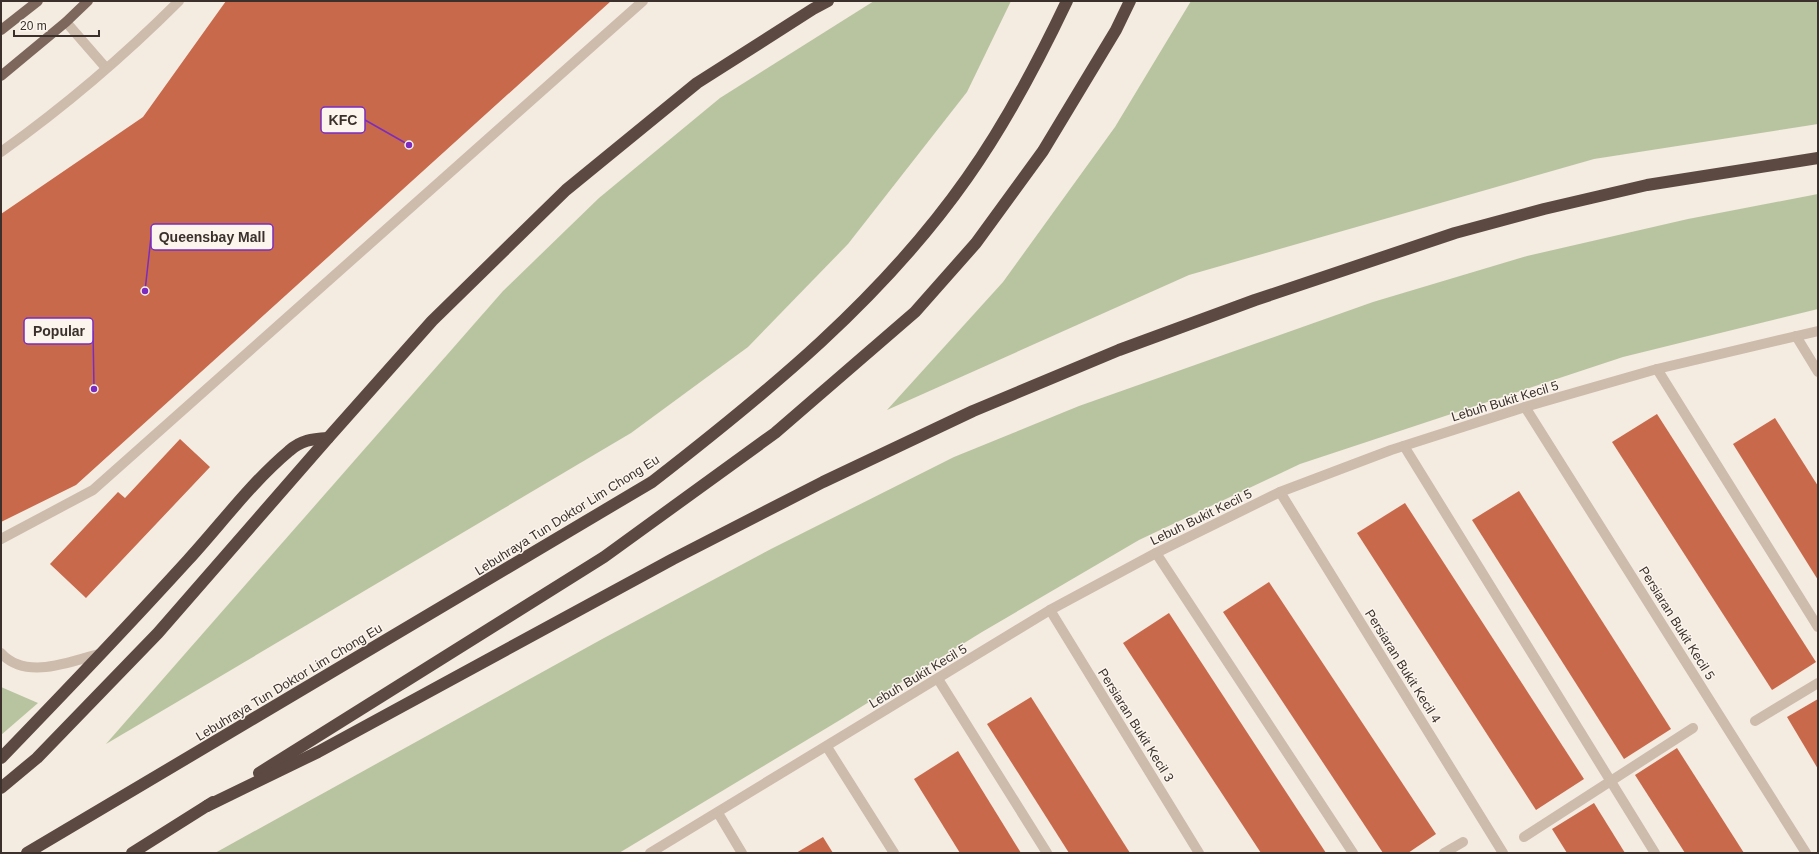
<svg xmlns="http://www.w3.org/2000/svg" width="1819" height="854" viewBox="0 0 1819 854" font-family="Helvetica,sans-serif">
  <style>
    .green { fill: #b8c4a0 }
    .building { fill: #c8694b }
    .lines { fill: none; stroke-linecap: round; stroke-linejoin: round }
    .minor { stroke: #cdbbac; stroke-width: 10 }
    .major { stroke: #7d675c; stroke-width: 10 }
    .highway { stroke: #5c4a42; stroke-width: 12 }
    .labels { text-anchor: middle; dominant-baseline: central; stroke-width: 3; stroke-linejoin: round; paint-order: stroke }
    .street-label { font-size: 13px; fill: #3b302b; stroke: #fbf5ee }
    .leader { fill: none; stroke: #7b2cbf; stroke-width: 1.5 }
    .callout-dot { fill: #7b2cbf; stroke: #fbf5ee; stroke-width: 1.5 }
    .callout { fill: #fbf5ee; stroke: #7b2cbf; stroke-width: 1.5 }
    .callout-label { font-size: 14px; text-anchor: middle; font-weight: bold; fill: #3b302b }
  </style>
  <rect width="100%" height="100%" fill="#f4ebe1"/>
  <g class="green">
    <path d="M874,1h137l-44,91 -119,152 -100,103 -117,86 -525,311 397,-453 96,-93 121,-100z"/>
    <path d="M1191,1h627v123l-224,35 -405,116 -302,135 116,-128 112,-155z"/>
    <path d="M1818,194v115l-195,48 -323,107 -161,76 -157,92 -142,88 -221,133h-404l389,-215 167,-89 183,-92 125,-51 294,-104 154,-46 161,-37z"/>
    <path d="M1,687l37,16 -37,32z"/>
  </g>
  <g class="building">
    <path d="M226,1h385l-535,484 -75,37v-308l142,-97z"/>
    <path d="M1657,414l159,248 -44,28 -160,-248z"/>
    <path d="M1775,418l43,68v94l-85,-136z"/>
    <path d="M180,439l30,28 -124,131 -36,-34 68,-72 7,6z"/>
    <path d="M1519,491l152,238 -47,30 -152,-239z"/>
    <path d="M1405,503l179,276 -48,31 -179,-277z"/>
    <path d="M1269,582l167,252 -28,19h-25l-160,-241z"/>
    <path d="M1169,613l157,240h-65l-138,-210z"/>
    <path d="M1031,697l99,156h-61l-82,-129z"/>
    <path d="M1818,699v70l-31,-52z"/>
    <path d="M1677,748l67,105h-59l-50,-78z"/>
    <path d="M958,751l63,102h-61l-46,-74z"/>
    <path d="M1594,803l31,50h-58l-15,-24z"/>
    <path d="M823,837l10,16h-37z"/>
  </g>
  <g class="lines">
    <g class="minor">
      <path d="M66,22l40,46"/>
      <path d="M1,152c63,-45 123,-96 178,-151"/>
      <path d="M1796,336l22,36"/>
      <path d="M1657,369l161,258"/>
      <path d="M1525,407l281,446"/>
      <path d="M1404,446l251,407"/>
      <path d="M1280,492l223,361"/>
      <path d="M1,539l92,-49 550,-489"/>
      <path d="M1156,553l197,300"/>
      <path d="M1050,610l149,243"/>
      <path d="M1,653c25,28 71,8 101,0"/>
      <path d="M938,679l109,174"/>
      <path d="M1755,721l63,-38"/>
      <path d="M827,747l67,106"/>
      <path d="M718,813l24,40"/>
      <path d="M1524,837l169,-109"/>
      <path d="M650,853l400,-243 106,-57 124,-61 111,-42 134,-43 132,-38 161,-38"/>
      <path d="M1444,853l19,-11"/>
    </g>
    <g class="major">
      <path d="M1,30l37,-29"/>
      <path d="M1,76l65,-54 22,-21"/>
    </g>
    <g class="highway">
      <path d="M1,758c63,-65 126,-131 187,-198 33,-36 63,-77 101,-109 12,-11 23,-12 39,-13"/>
      <path d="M259,773l345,-216 171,-124 140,-121 61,-69 67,-92 73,-121 14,-29"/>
      <path d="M1,788l36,-30 121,-125 170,-195 104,-117 134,-131 131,-107 116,-74 15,-8"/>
      <path d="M207,806l111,-54 355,-193 150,-77 150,-71 146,-61 136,-50 200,-67 89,-24 103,-24 171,-27"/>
      <path d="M27,853l625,-371c116,-90 230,-183 315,-304 39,-55 71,-116 100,-177"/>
      <path d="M132,853l81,-51"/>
    </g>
  </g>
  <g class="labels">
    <g class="street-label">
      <text transform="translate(1505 401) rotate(-17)">Lebuh Bukit Kecil 5</text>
      <text transform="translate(567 515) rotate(-32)">Lebuhraya Tun Doktor Lim Chong Eu</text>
      <text transform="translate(1201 517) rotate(-26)">Lebuh Bukit Kecil 5</text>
      <text transform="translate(1677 623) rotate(58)">Persiaran Bukit Kecil 5</text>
      <text transform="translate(1403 666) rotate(58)">Persiaran Bukit Kecil 4</text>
      <text transform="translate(918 676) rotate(-31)">Lebuh Bukit Kecil 5</text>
      <text transform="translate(289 682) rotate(-31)">Lebuhraya Tun Doktor Lim Chong Eu</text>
      <text transform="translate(1136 725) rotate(58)">Persiaran Bukit Kecil 3</text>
    </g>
  </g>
  <path class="leader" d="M409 145L365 120M145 291L151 237M94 389L93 331"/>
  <g class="callout-dot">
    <circle cx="409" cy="145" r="4"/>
    <circle cx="145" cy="291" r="4"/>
    <circle cx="94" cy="389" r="4"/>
  </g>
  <g class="callout">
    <rect x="321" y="107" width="44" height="26" rx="4"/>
    <rect x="151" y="224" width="122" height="26" rx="4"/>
    <rect x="24" y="318" width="69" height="26" rx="4"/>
  </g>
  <g class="callout-label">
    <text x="343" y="125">KFC</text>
    <text x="212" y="242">Queensbay Mall</text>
    <text x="59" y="336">Popular</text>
  </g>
  <rect width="1819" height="854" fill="none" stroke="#3b302b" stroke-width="4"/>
  <path d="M14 30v6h85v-6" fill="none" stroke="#3b302b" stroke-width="2"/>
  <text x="20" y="30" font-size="12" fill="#3b302b" stroke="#fbf5ee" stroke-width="3" paint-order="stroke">20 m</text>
</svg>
